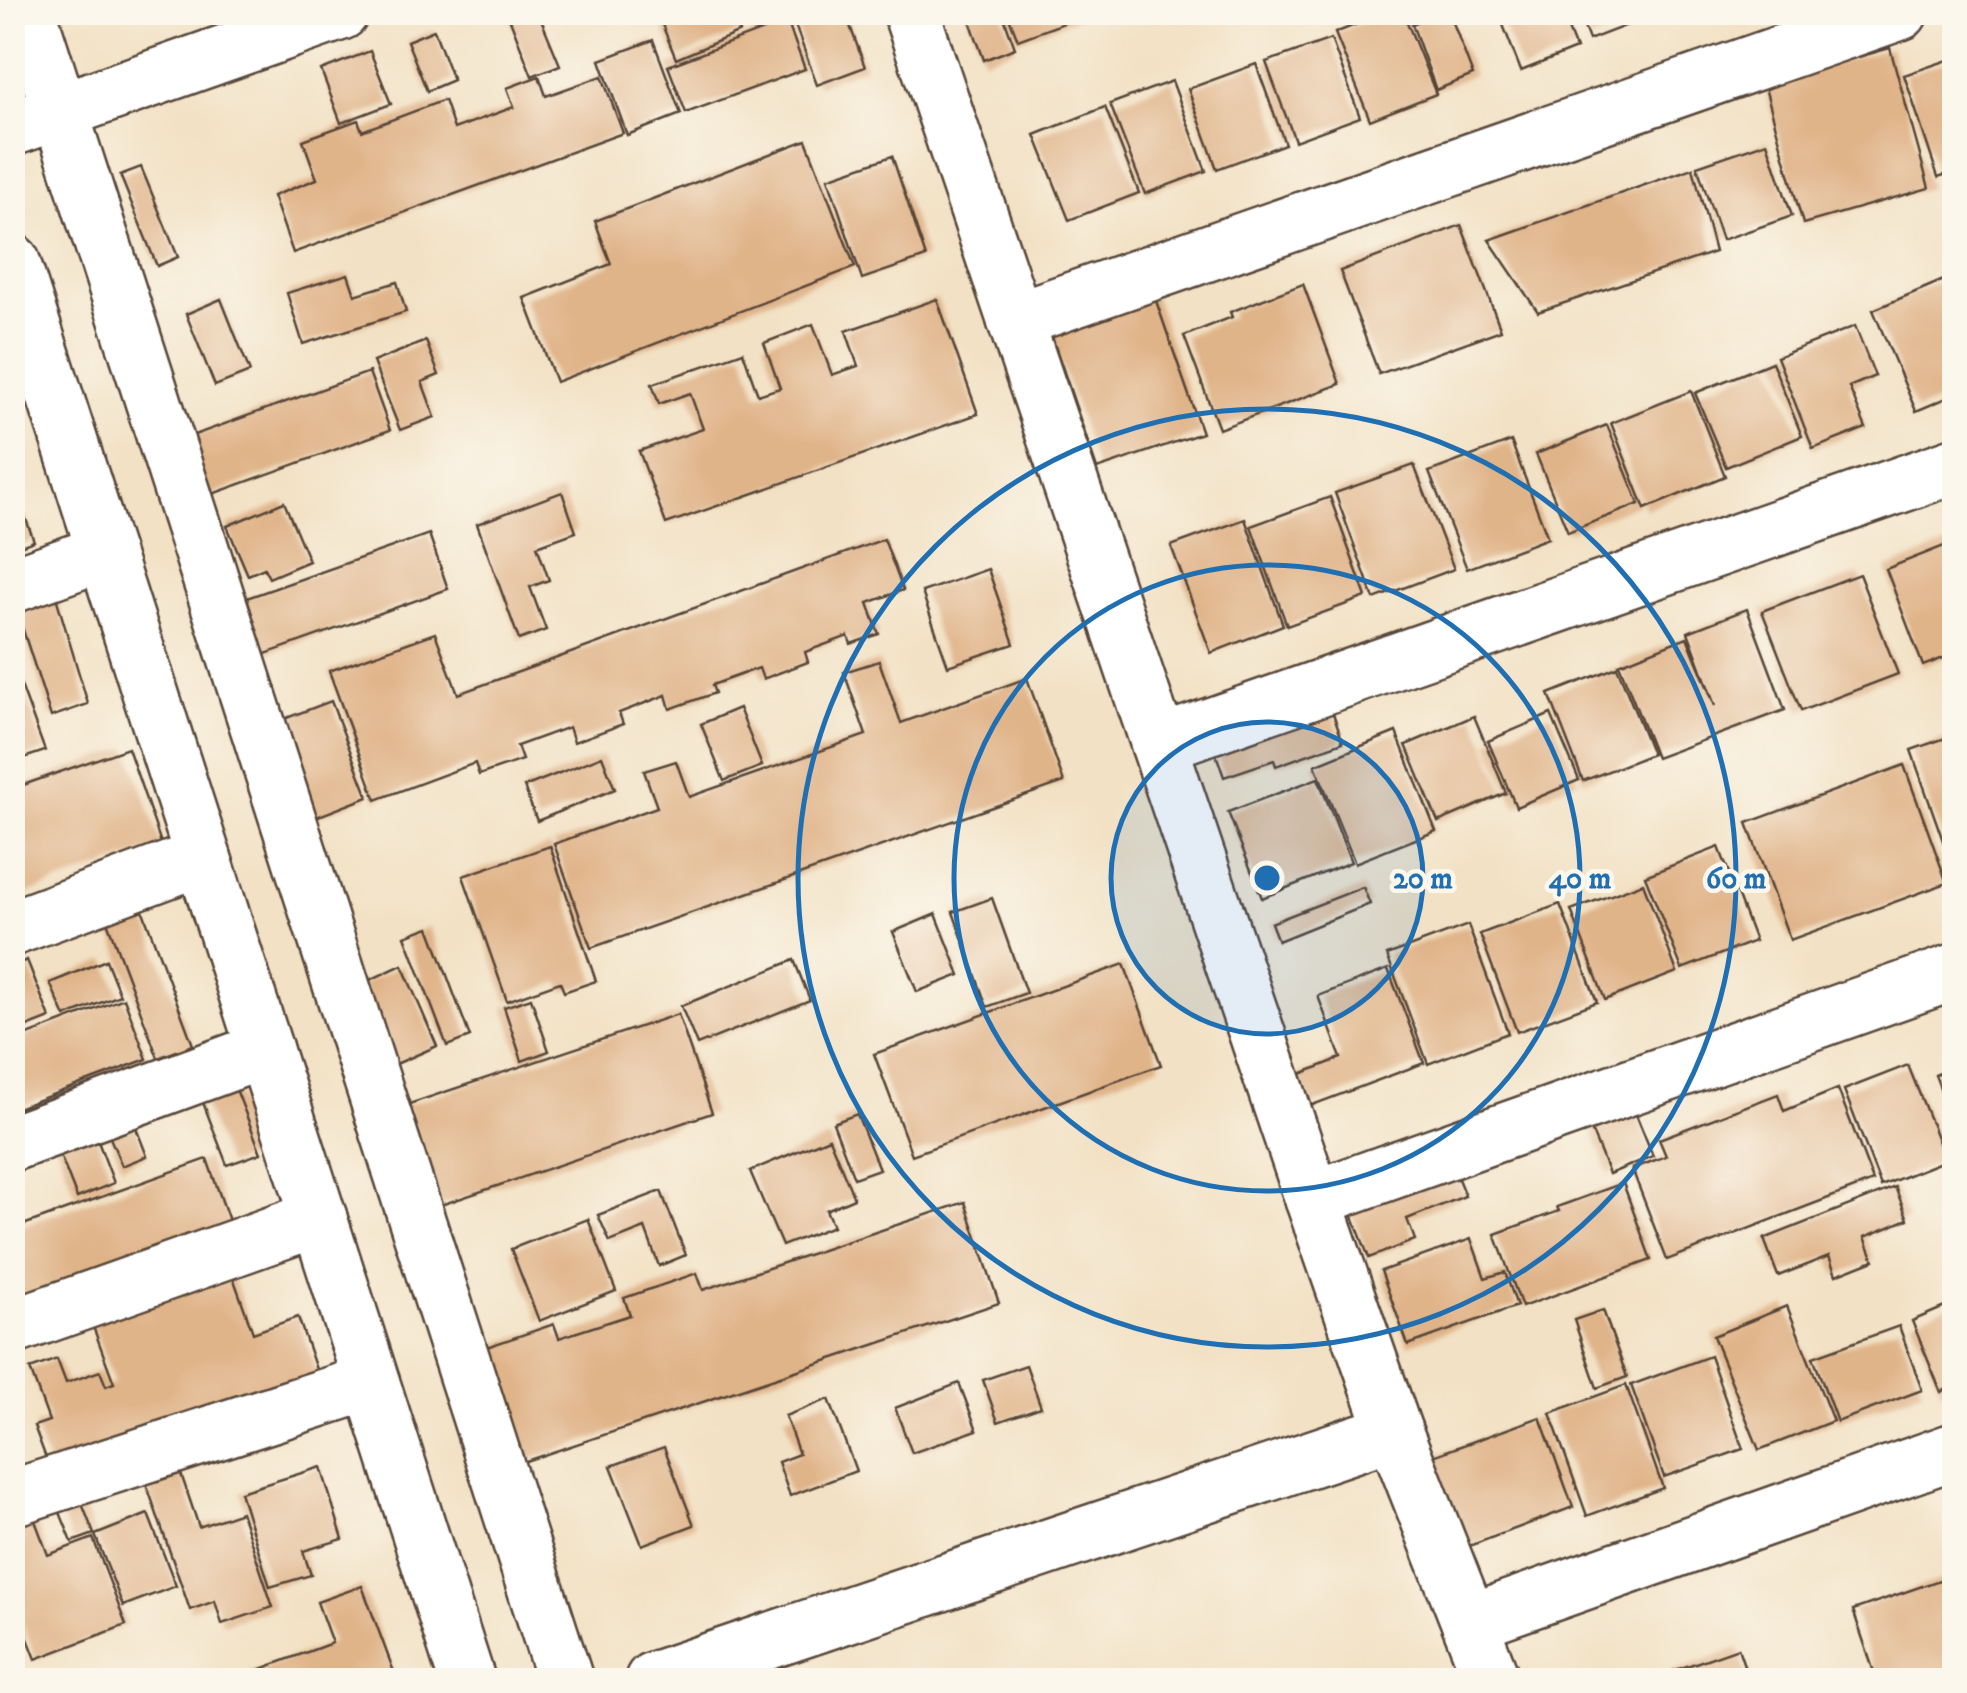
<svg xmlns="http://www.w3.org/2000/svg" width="1967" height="1693" viewBox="0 0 1967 1693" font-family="'IM FELL DW Pica',serif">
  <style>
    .building { fill: #e0b489 }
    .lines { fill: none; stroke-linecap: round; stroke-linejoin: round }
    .minor-casing { stroke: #564537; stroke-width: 60 }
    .minor { stroke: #fff; stroke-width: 55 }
    .ring { fill: none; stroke: #1f6fb2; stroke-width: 5 }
    .centre { fill: #1f6fb2; stroke: #fbf7ec; stroke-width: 5 }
    .ring-label { font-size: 30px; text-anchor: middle; font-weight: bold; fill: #1f6fb2; stroke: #fbf7ec; stroke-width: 9; stroke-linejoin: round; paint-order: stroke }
  </style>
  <rect width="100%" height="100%" fill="#fbf7ec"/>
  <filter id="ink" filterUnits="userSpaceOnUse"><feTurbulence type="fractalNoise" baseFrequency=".01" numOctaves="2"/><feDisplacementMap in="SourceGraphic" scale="20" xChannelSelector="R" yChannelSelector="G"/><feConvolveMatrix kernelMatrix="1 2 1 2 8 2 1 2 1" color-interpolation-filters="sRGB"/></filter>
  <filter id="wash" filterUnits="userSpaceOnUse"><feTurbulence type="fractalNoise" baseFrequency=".0048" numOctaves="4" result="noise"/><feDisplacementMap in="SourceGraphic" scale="40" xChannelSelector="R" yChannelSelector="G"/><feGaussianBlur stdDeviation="2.25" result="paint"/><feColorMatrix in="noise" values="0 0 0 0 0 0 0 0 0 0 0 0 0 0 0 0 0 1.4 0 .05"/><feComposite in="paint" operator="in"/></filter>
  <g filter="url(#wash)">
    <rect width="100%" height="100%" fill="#f2e1c4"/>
    <g id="blocks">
      <g class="building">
        <path d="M507,12h31l22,53 -28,11z"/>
        <path d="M657,12h75l8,20 -64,27z"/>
        <path d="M745,12h100l20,55 -48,18 -26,-71 -40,15z"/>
        <path d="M967,12h35l13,36 -31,12z"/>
        <path d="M1007,12h83l1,1 -73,27z"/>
        <path d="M1387,12h16l33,82 -66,26 -35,-87z"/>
        <path d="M1441,12h8l24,63 -37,15 -24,-66z"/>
        <path d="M1498,12h63l15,37 -55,22z"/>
        <path d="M1578,12h72l1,4 -62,24z"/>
        <path d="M787,21l18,48 -119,44 -18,-47z"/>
        <path d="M434,30l19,50 -26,11 -20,-50z"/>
        <path d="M1331,39l29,78 -65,24 -29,-79z"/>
        <path d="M653,40l28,74 -54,21 -27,-75z"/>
        <path d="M1890,48l39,140 -126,36 -39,-140z"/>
        <path d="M370,51l21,53 -50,19 -20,-53z"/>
        <path d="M1954,58v114l-16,5 -34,-102z"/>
        <path d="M1256,64l29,80 -68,25 -29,-80z"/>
        <path d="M539,76l7,20 56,-20 21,57 -330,120 -20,-57 44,-17 -14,-39 55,-20 4,11 82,-31 10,29 60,-22 -7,-19z"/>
        <path d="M1172,81l34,90 -61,23 -35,-90z"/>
        <path d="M1105,107l34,86 -70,27 -34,-85z"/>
        <path d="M806,140l49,127 -299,115 -32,-84 87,-34 -16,-43z"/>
        <path d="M1767,142l25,74 -70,24 -25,-74z"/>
        <path d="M892,156l34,101 -64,22 -34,-101z"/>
        <path d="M141,167l37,90 -21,9 -37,-91z"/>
        <path d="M1693,168l22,84 -177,60 -49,-72z"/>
        <path d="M1461,225l40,105 -122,44 -39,-103z"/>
        <path d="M348,274l7,21 42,-13 9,30 -103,32 -16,-51z"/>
        <path d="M1946,279l8,19v97l-38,16 -43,-101z"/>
        <path d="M1303,284l37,100 -121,45 -35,-93 48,-19 -2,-5z"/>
        <path d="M1154,295l48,138 -105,36 -47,-138z"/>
        <path d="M221,299l29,73 -35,14 -29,-72z"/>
        <path d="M937,299l41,115 -312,110 -27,-73 64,-22 -13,-36 -31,11 -7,-20 91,-32 15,43 22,-7 -16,-45 49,-19 19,51 26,-9 -12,-35z"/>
        <path d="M1855,326l20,50 -26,11 17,41 -53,21 -36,-92z"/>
        <path d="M426,341l13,34 -17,7 13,35 -35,13 -27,-68z"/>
        <path d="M1772,362l30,74 -76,31 -31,-74z"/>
        <path d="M369,372l21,58 -197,71 -21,-58z"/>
        <path d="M1691,391l34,85 -80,33 -34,-86z"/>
        <path d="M1607,425l32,79 -71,28 -32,-78z"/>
        <path d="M1511,441l37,97 -81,31 -38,-97z"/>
        <path d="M1414,465l40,104 -80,30 -39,-106z"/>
        <path d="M12,481l22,60 -22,8z"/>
        <path d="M562,492l14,40 -39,14 12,34 -19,7 16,43 -27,10 -42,-116z"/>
        <path d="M1330,497l36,100 -79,29 -36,-100z"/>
        <path d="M284,502l25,59 -40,17 -5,-10 -16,7 -21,-49z"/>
        <path d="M1245,519l38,106 -72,28 -40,-107z"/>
        <path d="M429,534l19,55 -205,73 -19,-56z"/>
        <path d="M884,539l19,51 -35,13 11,31 -28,10 -3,-8 -43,16 3,10 -45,17 -4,-11 -47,17 3,8 -45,16 -4,-14 -47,18 4,11 -49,18 -5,-15 -52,19 5,14 -43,15 -4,-12 -99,37 -47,-129 106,-38 23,61z"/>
        <path d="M1954,542v112l-31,12 -37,-97z"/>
        <path d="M988,569l26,75 -66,22 -26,-74z"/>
        <path d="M1859,574l39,100 -97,37 -39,-100z"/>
        <path d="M54,590l34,114 -37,13 -36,-112z"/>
        <path d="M1747,609l38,101 -129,48 -37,-94 68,-27 28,69 -27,-74z"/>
        <path d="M879,661l22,62 126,-45 37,104 -473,166 -37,-104 103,-37 -13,-36 32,-10 13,36 177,-62 -22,-63z"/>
        <path d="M1617,667l35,87 -69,27 -34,-87z"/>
        <path d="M19,680l26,71 -33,11v-79z"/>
        <path d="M1326,693l17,49 -67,24 -2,-6 -50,17 -15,-43z"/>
        <path d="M331,701l37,96 -54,21 -38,-96z"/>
        <path d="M739,708l23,58 -38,15 -23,-57z"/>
        <path d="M1551,714l28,66 -63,27 -28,-66z"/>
        <path d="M1474,716l32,77 -68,29 -32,-77z"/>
        <path d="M1396,732l40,99 -81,32 -40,-98z"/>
        <path d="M1954,735v137l-43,-122z"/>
        <path d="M128,748l34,98 -150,53v-110z"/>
        <path d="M602,756l13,33 -78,32 -13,-34z"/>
        <path d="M1904,765l43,118 -157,57 -43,-117z"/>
        <path d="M1318,778l33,84 -89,36 -34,-86z"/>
        <path d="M550,846l46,135 -32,11 -4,-10 -53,19 -44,-125z"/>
        <path d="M1719,847l36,94 -73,28 -37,-93z"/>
        <path d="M1643,883l34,89 -72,28 -34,-90z"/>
        <path d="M1363,887l7,17 -92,37 -7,-18z"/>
        <path d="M992,898l34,95 -39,14 -34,-95z"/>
        <path d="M1560,904l37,98 -80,30 -37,-98z"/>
        <path d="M141,906l52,139 -35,13 -52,-139z"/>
        <path d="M936,914l24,61 -43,17 -24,-60z"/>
        <path d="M1468,925l40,108 -80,31 -41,-109z"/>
        <path d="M429,927l41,110 -23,9 -42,-110z"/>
        <path d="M27,960l23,58 -38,15v-67z"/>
        <path d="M106,960l14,35 -55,22 -15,-34z"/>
        <path d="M794,960l16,40 -113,45 -16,-39z"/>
        <path d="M1124,964l37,101 -249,90 -38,-101z"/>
        <path d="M402,965l35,81 -41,18 -35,-80z"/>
        <path d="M1388,969l36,94 -114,43 -12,-31 43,-17 -23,-62z"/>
        <path d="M124,998l23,61 -135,51v-69z"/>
        <path d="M531,998l18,53 -27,10 -18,-54z"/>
        <path d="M678,1014l34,99 -271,92 -35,-100z"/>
        <path d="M1908,1065l38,95 -65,26 -37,-96z"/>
        <path d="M1954,1067v57l-19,-49z"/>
        <path d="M232,1079l29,74 -34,12 -28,-73z"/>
        <path d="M1838,1089l35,92 -206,79 -35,-91 34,-13 -7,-17 119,-45 6,17z"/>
        <path d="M1631,1102l22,54 -44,18 -22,-54z"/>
        <path d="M129,1110l18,46 -25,10 -19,-45z"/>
        <path d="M857,1114l22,55 -25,9 -21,-55z"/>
        <path d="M91,1123l23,60 -37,15 -24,-61z"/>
        <path d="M829,1138l25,60 -28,12 7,16 -51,20 -32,-75z"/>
        <path d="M207,1159l25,70 -220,79v-79z"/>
        <path d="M1450,1159l15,37 -58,23 8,21 -46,18 -22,-57z"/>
        <path d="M1623,1183l28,77 -129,47 -27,-73 64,-23 -2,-4z"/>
        <path d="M1895,1187l13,32 -43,18 9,23 -38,15 -7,-19 -51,20 -14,-37z"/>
        <path d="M661,1191l25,64 -27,11 -14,-38 -35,14 -12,-27z"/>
        <path d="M965,1202l34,101 -491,164 -30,-117 76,-26 5,14 71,-23 -6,-17 73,-25 6,17z"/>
        <path d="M588,1219l28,72 -77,30 -28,-72z"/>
        <path d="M1471,1239l14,39 20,-6 12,34 -109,39 -27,-74z"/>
        <path d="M228,1263l25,70 45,-16 22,64 -267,96 -19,-51 15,-5 -19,-52 27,-10 9,24 34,-12 6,15 8,-3 -26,-70z"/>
        <path d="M1954,1303v83l-13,6 -29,-71z"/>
        <path d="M1787,1306l46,115 -74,29 -46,-114z"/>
        <path d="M1603,1310l24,67 -30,11 -23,-68z"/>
        <path d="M1899,1326l23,64 -85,32 -24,-65z"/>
        <path d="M1710,1356l33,93 -79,28 -33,-92z"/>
        <path d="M1026,1365l15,42 -43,15 -15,-42z"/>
        <path d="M959,1383l18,47 -65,23 -17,-45z"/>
        <path d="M1626,1385l37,103 -76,28 -37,-103z"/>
        <path d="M829,1399l27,72 -66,25 -12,-34 21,-8 -14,-38z"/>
        <path d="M1540,1417l33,90 -106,40 -34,-91z"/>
        <path d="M664,1447l30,78 -52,20 -31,-79z"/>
        <path d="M321,1467l22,72 -40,12 8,24 -41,12 -30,-95z"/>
        <path d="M179,1468l20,59 42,-15 32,95 -51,17 -7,-23 -25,9 -45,-130z"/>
        <path d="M79,1496l15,38 -22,8 -15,-37z"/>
        <path d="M31,1510l17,45 45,-17 33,87 -90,34 -24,-61v-80z"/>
        <path d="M148,1514l28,72 -53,20 -28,-71z"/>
        <path d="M1954,1575v105h-104l24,-8 -21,-62z"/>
        <path d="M362,1586l35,94h-166l101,-37 -15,-41z"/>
        <path d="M12,1606l13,32 -13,5z"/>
        <path d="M1738,1648l11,32h-102z"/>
      </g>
    </g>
  </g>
  <g filter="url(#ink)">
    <use href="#blocks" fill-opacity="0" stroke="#564537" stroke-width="2.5"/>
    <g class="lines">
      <g class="minor-casing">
        <g id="minor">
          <path d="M28,12l537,1668"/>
          <path d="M911,12l402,1187 81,232 98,249"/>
          <path d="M12,128l329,-116"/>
          <path d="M12,262l455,1418"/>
          <path d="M1015,320l885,-308"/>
          <path d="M12,585l93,-33"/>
          <path d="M1159,744l795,-278"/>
          <path d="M12,928l191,-71"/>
          <path d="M12,1143l253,-93"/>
          <path d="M1313,1199l641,-227"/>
          <path d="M12,1327l307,-109"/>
          <path d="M12,1498l359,-116"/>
          <path d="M1470,1622l484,-171"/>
          <path d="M653,1680l741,-249"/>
        </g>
      </g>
      <use href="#minor" class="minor"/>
    </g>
  </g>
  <circle cx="1267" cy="878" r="156" fill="#1f6fb2" fill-opacity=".12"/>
  <g class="ring">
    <circle cx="1267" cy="878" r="156"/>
    <circle cx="1267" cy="878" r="313"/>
    <circle cx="1267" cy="878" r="469"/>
  </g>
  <circle cx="1267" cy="878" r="15" class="centre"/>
  <g class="ring-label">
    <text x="1423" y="888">20 m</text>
    <text x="1580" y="888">40 m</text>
    <text x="1736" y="888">60 m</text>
  </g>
  <rect width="1967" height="1693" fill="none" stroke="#fbf7ec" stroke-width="50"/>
</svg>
